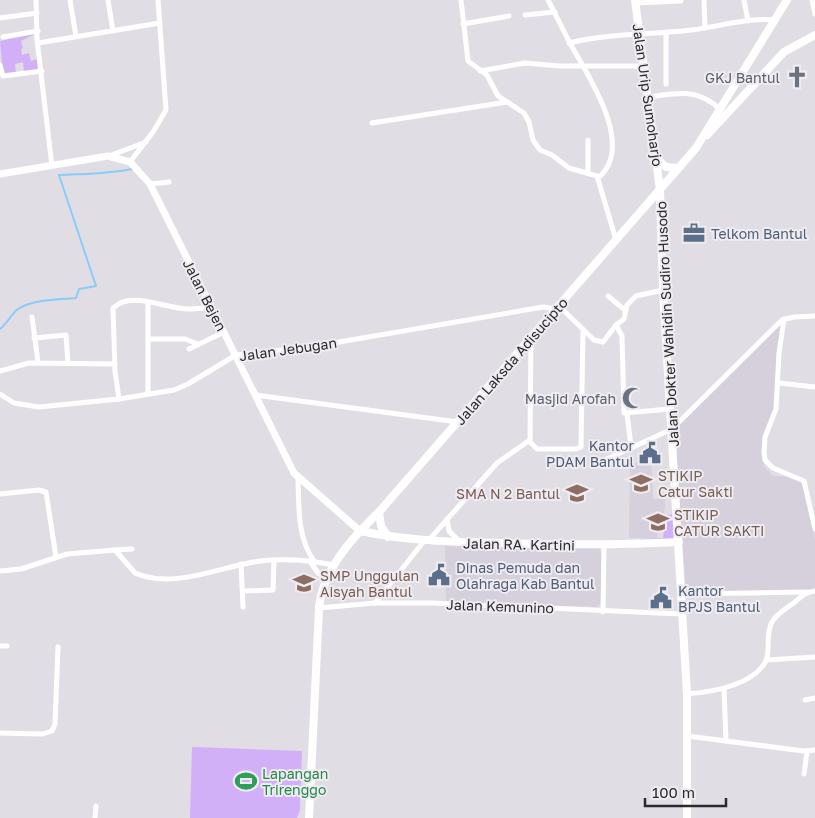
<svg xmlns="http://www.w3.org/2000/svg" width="815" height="818" viewBox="0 0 815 818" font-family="'Golos Text',sans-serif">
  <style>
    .built { fill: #d5d0dc }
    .green { fill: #d1b0f8 }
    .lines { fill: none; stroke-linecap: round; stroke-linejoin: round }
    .stream { stroke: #8bcbf7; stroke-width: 2 }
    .minor { stroke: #fff; stroke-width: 5 }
    .tertiary { stroke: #fff; stroke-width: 7 }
    .secondary { stroke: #fff; stroke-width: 8 }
    .labels { text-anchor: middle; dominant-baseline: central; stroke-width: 4; stroke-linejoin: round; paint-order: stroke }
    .worship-label { font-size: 14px; fill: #5b616d; stroke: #eeebf1; text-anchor: end }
    .street-label { font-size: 14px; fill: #2b2a2c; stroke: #eeebf1 }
    .service-label { font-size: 14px; fill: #4e5e75; stroke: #eeebf1; text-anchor: start }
    .education-label { font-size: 14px; fill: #785e54; stroke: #eeebf1; text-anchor: start }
    .leisure-label { font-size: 14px; fill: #27864d; stroke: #eeebf1; text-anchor: start }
  </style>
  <rect width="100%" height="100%" fill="#e0dee4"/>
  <g class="built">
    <path d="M783,321l-7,81 -14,51 2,13 9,10 29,1 13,62v54h-129l-11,-165z"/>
    <path d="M651,456l2,43h12l-1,29 -6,1 -1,9h-28l1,-72z"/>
    <path d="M498,545l101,3 3,6 -1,48 -4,5 -151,-5 -1,-56z"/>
  </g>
  <g class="green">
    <path d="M37,33l-16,8 2,7 -2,1 1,6 7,-2 2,8 9,-3v12l-16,2 -1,-10 -8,2 1,9 -13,2 -3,-34z"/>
    <path d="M678,514l1,29 -38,3 -1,-7 23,-1 3,-23z"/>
    <path d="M192,747l110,4 -2,59 -3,8h-107z"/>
  </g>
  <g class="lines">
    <path class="stream" d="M0,329c7,-5 11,-15 18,-20 16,-10 40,-9 58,-11l3,-9 17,-3 -37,-111c25,-1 48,-1 73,-6"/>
    <g class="minor">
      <path d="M36,0l1,40 15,126"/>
      <path d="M70,0l6,36"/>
      <path d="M108,0l5,31"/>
      <path d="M461,0l7,61 19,14 11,21 26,17 5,9 4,18 7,10 12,5 17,13 28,8 19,64"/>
      <path d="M548,0c8,15 15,30 23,45 18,32 65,102 27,133"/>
      <path d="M704,0l1,28"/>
      <path d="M744,0l4,21"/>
      <path d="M812,0l3,14"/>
      <path d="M635,3l46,-2"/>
      <path d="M525,15l30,-3"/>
      <path d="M0,18l37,-5"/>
      <path d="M463,24l46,-8"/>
      <path d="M3,37l35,-6"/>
      <path d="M38,43l122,-20"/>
      <path d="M569,43c41,-10 81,-8 122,-13 28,-3 56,-13 84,-10"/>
      <path d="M0,65l3,11 39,-5"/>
      <path d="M480,71l45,-8 35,3h84"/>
      <path d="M666,84v-51"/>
      <path d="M649,97c29,-4 46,-9 70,11"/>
      <path d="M372,123l135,-21"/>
      <path d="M588,140v32"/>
      <path d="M109,156l37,-14"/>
      <path d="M130,162l23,-30 13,-22 -8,-110"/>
      <path d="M150,184l19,-2"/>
      <path d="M608,296l18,15"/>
      <path d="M559,306l35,34 9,2 13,-17 8,-6 3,-14 9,-9 27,-6"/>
      <path d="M32,317l6,45"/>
      <path d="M784,319l-5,34 -3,56 -11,28 -1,15 1,8 8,8 31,13 11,48"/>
      <path d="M616,325l6,11 2,77 46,-4"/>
      <path d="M34,338l32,-3 2,28"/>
      <path d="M148,339h37l13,5"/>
      <path d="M531,340l-1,102 7,7h39l5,-2 2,-117"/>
      <path d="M189,349l35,-17"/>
      <path d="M0,371l29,-8 86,1"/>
      <path d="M779,383l36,4"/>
      <path d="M148,393v-91"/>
      <path d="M0,394l14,9 25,4 80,-8 55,-9 14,-6 48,-29 74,-8 233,-40 14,2"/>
      <path d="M255,395l203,27"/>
      <path d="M119,399l-4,-28 -2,-63c19,-18 52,1 75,1 8,0 16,-1 23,-2"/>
      <path d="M627,414l4,32"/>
      <path d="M607,459l65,-30 110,-109 12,-3 21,-1"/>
      <path d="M298,478c1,29 -1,59 16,83"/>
      <path d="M0,494l39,-4 7,2 10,65"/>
      <path d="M447,519l2,12 10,10"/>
      <path d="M428,541l69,-78 33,-23"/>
      <path d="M115,550l17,-1"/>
      <path d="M310,561l8,12 8,5"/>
      <path d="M241,564l2,43"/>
      <path d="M0,571l21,-2 46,-15 48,-4 20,23c39,17 86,-7 125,-12 25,-3 49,-1 74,4"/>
      <path d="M243,591l30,-1 1,-30"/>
      <path d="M681,594l127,-2"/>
      <path d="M375,603l49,-62"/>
      <path d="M319,608l56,-5h57l249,11"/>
      <path d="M603,612l1,-67"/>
      <path d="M0,646h7"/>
      <path d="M767,660l48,-3"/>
      <path d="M724,689l2,52"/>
      <path d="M687,694c24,-2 59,-8 75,-27 11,-12 2,-31 10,-45 5,-9 15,-14 23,-20 7,-6 11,-10 20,-11"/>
      <path d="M805,700l10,-2"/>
      <path d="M0,733l43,1 9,-3 3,-7 3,-77"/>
      <path d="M687,736l117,15 11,-1"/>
      <path d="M804,774l3,-22"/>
      <path d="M95,818l1,-12"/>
    </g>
    <path class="tertiary" d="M0,174l108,-18 22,6 20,22 144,289 66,58"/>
    <g class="secondary">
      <path d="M635,0l25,190 3,100 24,404v124"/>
      <path d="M707,135l77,-83 31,-17"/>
      <path d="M658,160l8,7 12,1"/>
      <path d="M379,512l2,14 7,11"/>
      <path d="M360,531c48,10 94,11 143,12 59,2 117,2 176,-1"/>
      <path d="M309,818l10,-210c4,-39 33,-70 60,-96l317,-364 91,-148"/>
    </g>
  </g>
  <defs>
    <g id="church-bare" transform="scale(1.725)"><path d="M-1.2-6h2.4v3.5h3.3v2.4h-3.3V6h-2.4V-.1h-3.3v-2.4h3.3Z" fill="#6b7280" stroke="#eeebf1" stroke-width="2.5" paint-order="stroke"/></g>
    <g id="office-bare" transform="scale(1.725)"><path d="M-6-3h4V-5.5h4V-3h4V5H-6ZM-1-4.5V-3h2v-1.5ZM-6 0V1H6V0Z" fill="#5c6f8a" stroke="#eeebf1" stroke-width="2.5" paint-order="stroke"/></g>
    <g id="mosque-bare" transform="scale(1.725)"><path d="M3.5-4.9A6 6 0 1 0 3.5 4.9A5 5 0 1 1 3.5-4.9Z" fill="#6b7280" stroke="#eeebf1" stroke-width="2.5" paint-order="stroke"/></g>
    <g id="civic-bare" transform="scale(1.725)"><path d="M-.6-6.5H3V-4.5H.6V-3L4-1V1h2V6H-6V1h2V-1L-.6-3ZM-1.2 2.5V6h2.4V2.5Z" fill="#5c6f8a" stroke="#eeebf1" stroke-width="2.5" paint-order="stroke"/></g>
    <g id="university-bare" transform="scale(1.725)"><path d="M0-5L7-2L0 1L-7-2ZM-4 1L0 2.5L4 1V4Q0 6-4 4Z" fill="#8d6e63" stroke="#eeebf1" stroke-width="2.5" paint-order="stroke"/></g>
    <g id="school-bare" transform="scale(1.725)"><path d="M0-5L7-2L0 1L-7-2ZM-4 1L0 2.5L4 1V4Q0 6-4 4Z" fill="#8d6e63" stroke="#eeebf1" stroke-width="2.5" paint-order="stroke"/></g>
    <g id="stadium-bare" transform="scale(1.725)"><path d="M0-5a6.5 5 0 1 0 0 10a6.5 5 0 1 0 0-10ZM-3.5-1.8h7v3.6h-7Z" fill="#2e9e5b" stroke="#eeebf1" stroke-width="2.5" paint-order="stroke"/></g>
  </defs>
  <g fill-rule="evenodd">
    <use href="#church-bare" x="797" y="77"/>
    <use href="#office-bare" x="694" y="233"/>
    <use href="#mosque-bare" x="633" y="398"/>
    <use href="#civic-bare" x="650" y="453"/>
    <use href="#university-bare" x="641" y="483"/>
    <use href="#school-bare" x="577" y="493"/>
    <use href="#university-bare" x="658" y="522"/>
    <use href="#civic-bare" x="439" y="575"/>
    <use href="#school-bare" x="304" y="583"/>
    <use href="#civic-bare" x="661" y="598"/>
    <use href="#stadium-bare" x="246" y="781"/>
  </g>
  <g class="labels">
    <g class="worship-label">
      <text x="780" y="77">GKJ Bantul</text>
      <text x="616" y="398">Masjid Arofah</text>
    </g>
    <g class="street-label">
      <text transform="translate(648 95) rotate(82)">Jalan Urip Sumoharjo</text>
      <text transform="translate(205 295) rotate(63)">Jalan Bejen</text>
      <text transform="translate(667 324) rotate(-93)">Jalan Dokter Wahidin Sudiro Husodo</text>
      <text transform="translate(288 349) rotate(-8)">Jalan Jebugan</text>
      <text transform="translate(511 361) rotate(-49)">Jalan Laksda Adisucipto</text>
      <text transform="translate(519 544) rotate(1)">Jalan RA. Kartini</text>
      <text transform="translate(500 606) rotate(2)">Jalan Kemunino</text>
    </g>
    <g class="service-label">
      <text x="711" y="233">Telkom Bantul</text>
      <text x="634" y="445" text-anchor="end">Kantor<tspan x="634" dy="16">PDAM Bantul</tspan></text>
      <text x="456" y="567">Dinas Pemuda dan<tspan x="456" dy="16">Olahraga Kab Bantul</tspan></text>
      <text x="678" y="590">Kantor<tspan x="678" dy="16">BPJS Bantul</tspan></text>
    </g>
    <g class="education-label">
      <text x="658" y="475">STiKIP<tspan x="658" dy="16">Catur Sakti</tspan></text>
      <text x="560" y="493" text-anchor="end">SMA N 2 Bantul</text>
      <text x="674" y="514">STiKIP<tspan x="674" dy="16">CATUR SAKTI</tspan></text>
      <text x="320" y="575">SMP Unggulan<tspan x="320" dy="16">Aisyah Bantul</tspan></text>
    </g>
    <g class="leisure-label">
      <text x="262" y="773">Lapangan<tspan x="262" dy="16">Trirenggo</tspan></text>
    </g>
  </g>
  <path d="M645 798v8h81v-8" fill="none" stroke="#2b2a2c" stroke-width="2.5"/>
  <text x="652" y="798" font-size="15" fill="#2b2a2c" stroke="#eeebf1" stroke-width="4" paint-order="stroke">100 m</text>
</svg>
